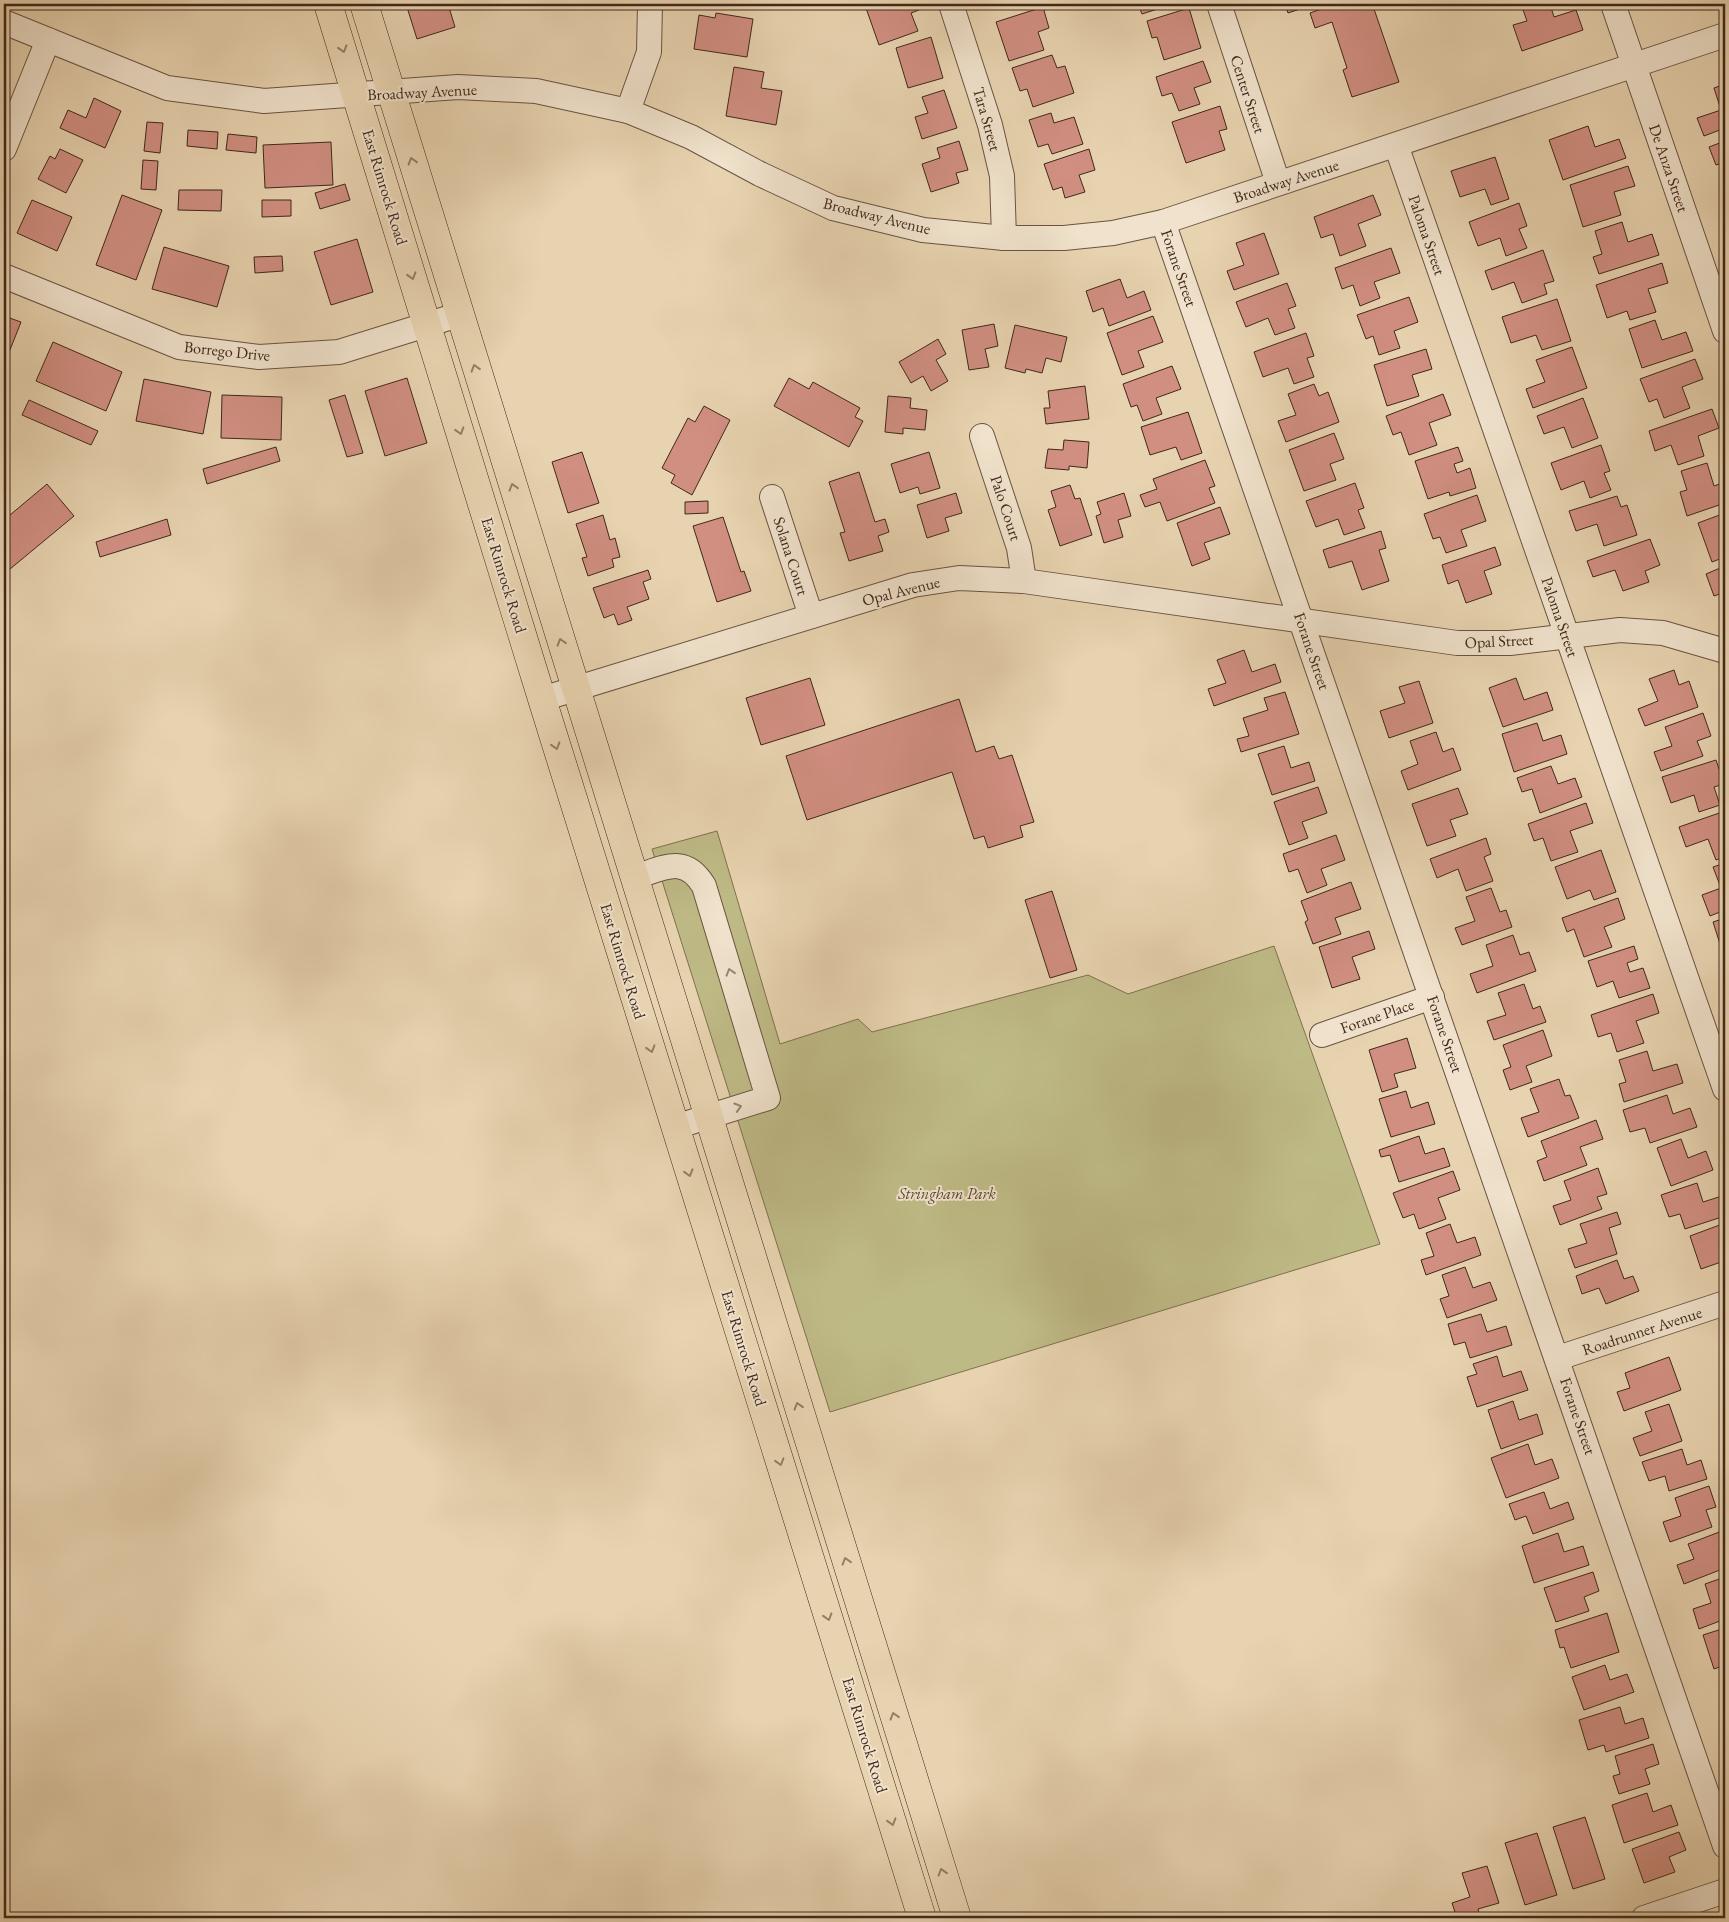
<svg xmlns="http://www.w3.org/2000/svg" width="1729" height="1922" viewBox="0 0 1729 1922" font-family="'EB Garamond',serif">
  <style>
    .green { fill: #beba86; stroke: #7f7150 }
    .building { fill: #d18f82; stroke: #40281b }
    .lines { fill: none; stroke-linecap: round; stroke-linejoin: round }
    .minor-casing { stroke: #6a5340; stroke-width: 26 }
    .major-casing { stroke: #40281b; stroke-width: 29 }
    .minor { stroke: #f0e2cc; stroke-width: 24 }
    .major { stroke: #e8d3b0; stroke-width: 28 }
    .oneway { stroke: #947e66 }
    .oneway2 { stroke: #988574 }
    .labels { text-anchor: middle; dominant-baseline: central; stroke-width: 4; stroke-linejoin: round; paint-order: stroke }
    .street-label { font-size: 16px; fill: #40281b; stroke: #f0e2cc }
    .park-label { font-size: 16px; font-style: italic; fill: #594530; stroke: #f0e2cc }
  </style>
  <rect width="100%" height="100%" fill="#e8d3b0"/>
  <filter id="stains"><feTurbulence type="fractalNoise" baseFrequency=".004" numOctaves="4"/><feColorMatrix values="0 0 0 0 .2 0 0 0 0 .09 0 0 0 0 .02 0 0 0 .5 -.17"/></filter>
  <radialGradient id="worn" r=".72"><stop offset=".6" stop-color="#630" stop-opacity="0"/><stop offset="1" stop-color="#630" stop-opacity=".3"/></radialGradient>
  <path class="green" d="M717,831l63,213 78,-25 14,13 216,-57 40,19 146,-48 106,298 -550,168 -178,-563z"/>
  <g class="building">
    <path d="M406,4h42l7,23 -38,12z"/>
    <path d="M878,4h38l3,6 -8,3 7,18 -39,14 -13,-37z"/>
    <path d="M1138,4h35l-31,10z"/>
    <path d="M1285,4h30l-27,9z"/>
    <path d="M1330,4h59l-15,5 25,73 -47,15 -9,-27 4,-2 -15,-46 -17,6 -5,-15 20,-7z"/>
    <path d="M1521,4h29l4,13 22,-7 7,20 -61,21 -9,-26 14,-4z"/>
    <path d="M1043,7l6,21 -11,4 6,18 -35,11 -13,-39z"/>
    <path d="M1189,8l12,40 -37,12 -7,-23 -5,1 -5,-17z"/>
    <path d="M716,13l37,6 -6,38 -53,-8 5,-34 16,3z"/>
    <path d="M931,37l12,41 -35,10 -12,-40z"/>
    <path d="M1052,55l5,13 8,-2 9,27 -41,14 -6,-18 -7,2 -8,-23z"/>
    <path d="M1203,61l8,21 -17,6 6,16 -21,7 -7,-18 -10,3 -6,-19z"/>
    <path d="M734,67l30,5 -3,16 21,3 -6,34 -50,-9z"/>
    <path d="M1725,84v44l-21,8 -7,-18 24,-8 -7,-22z"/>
    <path d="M944,90l13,38 -35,11 -7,-22 13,-4 -6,-16z"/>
    <path d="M94,98l27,13 -16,37 -45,-20 8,-18 18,8z"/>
    <path d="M1220,106l7,23 -8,2 6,19 -39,13 -14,-41z"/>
    <path d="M1051,113l3,10 20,-6 9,27 -31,10 -4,-10 -10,3 -9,-27z"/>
    <path d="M147,122l16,1 -3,30 -16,-2z"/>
    <path d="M1588,126l7,21 24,-8 7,19 -63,22 -14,-40z"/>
    <path d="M188,130l30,2 -1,17 -30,-3z"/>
    <path d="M228,134l29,3 -1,16 -30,-3z"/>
    <path d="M959,141l9,29 -12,3 3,10 -28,9 -9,-28 18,-6 -3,-10z"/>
    <path d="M1725,141v21l-9,3 -7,-18z"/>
    <path d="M331,142l2,43 -68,3 -2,-43z"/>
    <path d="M60,149l23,11 -17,33 -28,-14 12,-23 5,3z"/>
    <path d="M1089,149l6,21 -16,5 6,17 -20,6 -3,-11 -9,3 -9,-26z"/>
    <path d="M1495,157l14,42 -18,6 -6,-16 -25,8 -9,-26z"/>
    <path d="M143,160l15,1 -2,29 -15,-1z"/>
    <path d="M1628,166l7,20 -21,6 7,23 -38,12 -13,-42z"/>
    <path d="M345,184l5,16 -30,9 -5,-16z"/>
    <path d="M179,190h43l-1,21 -43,-1z"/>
    <path d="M122,195l40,15 -26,70 -40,-15z"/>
    <path d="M1373,195l8,20 -23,9 8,22 -26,10 -7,-22 -12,4 -7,-21z"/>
    <path d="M32,200l40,17 -15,34 -40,-18z"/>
    <path d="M262,200h29v16l-29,1z"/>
    <path d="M1519,203l8,23 -8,3 8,19 -21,8 -6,-18 -22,8 -9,-24z"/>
    <path d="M1622,222l6,20 24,-8 7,21 -60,19 -6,-17 9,-3 -7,-23z"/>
    <path d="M1264,233l15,41 -45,16 -7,-19 17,-6 -8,-22z"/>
    <path d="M357,239l16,53 -42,13 -17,-53z"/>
    <path d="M164,247l65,19 -12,41 -65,-18z"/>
    <path d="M1391,248l9,25 -26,9 6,16 -20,8 -7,-21 -11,4 -7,-21z"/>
    <path d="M1543,250l11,31 -10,3 3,10 -25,9 -8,-21 -22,8 -7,-19z"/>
    <path d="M282,256l1,15 -28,2 -1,-16z"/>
    <path d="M1662,263l6,20 -20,6 8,23 -26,8 -3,-9 -20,7 -11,-33z"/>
    <path d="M1120,279l7,19 17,-7 7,19 -42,16 -6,-18 -10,4 -7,-21z"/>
    <path d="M1287,283l9,23 -8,3 7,19 -20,7 -7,-17 -22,9 -10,-25z"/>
    <path d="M1409,297l9,25 -24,9 6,17 -21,7 -6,-19 -7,3 -9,-24z"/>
    <path d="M1557,299l14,42 -29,9 -6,-15 -25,8 -9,-26z"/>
    <path d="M4,316l17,6 -15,38 -2,-1z"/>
    <path d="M1153,316l10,26 -25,9 6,16 -22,8 -15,-42z"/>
    <path d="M1655,320l7,20 24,-8 7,19 -51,17 -13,-39z"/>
    <path d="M994,324l4,22 -13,3 4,18 -20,3 -7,-40z"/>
    <path d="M1015,325l52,12 -6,25 -15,-4 -4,15 -16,-4 -1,4 -20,-5z"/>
    <path d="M1306,333l8,23 -7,2 7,19 -20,7 -6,-16 -25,9 -9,-25z"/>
    <path d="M938,339l8,15 -10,6 12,21 -17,10 -8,-15 -12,7 -12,-21z"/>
    <path d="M53,342l69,30 -16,39 -70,-30z"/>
    <path d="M1572,347l15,41 -54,20 -7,-19 19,-7 -9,-22z"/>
    <path d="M1426,349l6,20 -20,6 7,21 -32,10 -13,-41z"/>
    <path d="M1695,359l8,20 -21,8 8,21 -26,10 -7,-19 -8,3 -9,-23z"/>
    <path d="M1172,366l9,23 -25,9 6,16 -19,7 -6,-16 -6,2 -8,-23z"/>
    <path d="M407,378l20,65 -42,13 -20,-65z"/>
    <path d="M789,378l20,11 4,-7 47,26 -5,9 8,4 -14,26 -75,-41z"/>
    <path d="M144,379l67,13 -8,42 -67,-13z"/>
    <path d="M1314,384l5,12 9,-4 11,30 -53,20 -8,-21 18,-6 -8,-21z"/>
    <path d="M1085,386l4,33 -43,5 -2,-16h6l-2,-17z"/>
    <path d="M1443,394l8,21 -22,8 8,22 -28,10 -8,-23 -8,3 -7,-19z"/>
    <path d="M222,395l60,2 -1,43 -60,-2z"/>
    <path d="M345,395l18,58 -16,4 -18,-57z"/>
    <path d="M888,396l23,2 -1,10 17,2 -2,20 -22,-2v6l-18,-2z"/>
    <path d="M1583,398l15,40 -26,10 -8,-21 -20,7 -7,-18z"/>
    <path d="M29,400l69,31 -7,14 -69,-30z"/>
    <path d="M704,406l26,14 -38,75 -21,-12 4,-8 -13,-7 26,-50 7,4z"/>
    <path d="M1712,409l7,19 -21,8 6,20 -26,9 -7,-20 -16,6 -6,-20z"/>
    <path d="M1188,412l14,41 -21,7 -5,-13 -26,8 -9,-28z"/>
    <path d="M1334,433l10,26 -14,5 6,16 -32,11 -15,-41z"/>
    <path d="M1064,440l25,2 -2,26 -18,-2v4l-24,-2 3,-19 15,1z"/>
    <path d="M1601,445l9,26 -6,2 7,17 -21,8 -6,-17 -23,9 -10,-27z"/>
    <path d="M276,447l4,14 -73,23 -4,-15z"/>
    <path d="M1458,447l5,14 -9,3 3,9 13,-5 6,20 -26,8 -1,-4 -21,7 -13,-38z"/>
    <path d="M582,452l17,51 -31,10 -16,-51z"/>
    <path d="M929,452l11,36 -20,6 -2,-7 -18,6 -9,-29z"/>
    <path d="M1205,460l10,26 -6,2 6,15 -48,18 -7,-19 -15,5 -5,-12 17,-6 -4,-10z"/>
    <path d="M1707,463l7,23 11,-4v21l-38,13 -7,-24 7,-2 -6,-19z"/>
    <path d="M859,472l16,50 10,-3 4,13 -11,4 5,15 -34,10 -9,-28 5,-1 -16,-50z"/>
    <path d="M1355,483l9,25 -6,2 7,18 -21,7 -6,-16 -22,8 -10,-26z"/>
    <path d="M47,484l27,32 -70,58v-54z"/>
    <path d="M1070,485l5,14 5,-1 12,37 -32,11 -12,-36 8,-3 -5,-16z"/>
    <path d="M956,493l6,20 -17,5 4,13 -22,7 -10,-33z"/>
    <path d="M1124,493l7,23 -13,4 5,17 -19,6 -8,-27 5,-2 -4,-12z"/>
    <path d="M1477,495l9,26 -25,9 6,16 -21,7 -6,-16 -7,2 -9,-25z"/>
    <path d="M1617,496l4,11 6,-2 10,30 -33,11 -7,-22 -21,7 -7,-20z"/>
    <path d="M708,501v12l-23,1v-12z"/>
    <path d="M1220,507l10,27 -26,9 6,16 -18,7 -15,-43z"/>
    <path d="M1725,513v44l-13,5 -14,-39z"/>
    <path d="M603,515l7,25 5,-2 5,19 -8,2 2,8 -26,9 -6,-18 5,-1 -11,-33z"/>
    <path d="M723,517l18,55 3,-1 7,20 -34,11 -24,-76z"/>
    <path d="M167,519l4,16 -71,22 -4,-15z"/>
    <path d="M1381,531l5,17 -7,2 10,31 -27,9 -10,-29 -23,7 -6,-18z"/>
    <path d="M1650,539l10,26 -15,6 4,11 -26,9 -8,-21 -22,7 -6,-16z"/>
    <path d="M1495,547l6,18 -17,6 8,23 -26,9 -8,-23 -10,4 -6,-19z"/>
    <path d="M1725,566v26l-11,4 -8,-22z"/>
    <path d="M648,570l3,9 -8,3 6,17 -22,8 5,13 -14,5 -4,-11 -10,4 -11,-30z"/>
    <path d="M1244,650l8,22 23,-8 6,18 -67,24 -6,-17 18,-6 -9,-23z"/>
    <path d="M1674,670l5,15 10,-4 9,26 -53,19 -7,-17 20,-8 -9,-22z"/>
    <path d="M810,678l15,47 -64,20 -15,-47z"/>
    <path d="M1516,678l8,22 23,-8 6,18 -50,17 -14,-39z"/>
    <path d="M1419,681l14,42 -44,15 -9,-27 25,-8 -6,-16z"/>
    <path d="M1285,692l14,42 -58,18 -4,-13 12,-3 -6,-18 25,-8 -4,-12z"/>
    <path d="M959,699l17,53 18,-6 5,13 13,-4 22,67 -14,4 3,11 -35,11 -4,-12 -10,3 -22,-67 -145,48 -21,-64z"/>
    <path d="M1703,713l8,23 -14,5 6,15 -42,15 -7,-19 18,-6 -7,-19z"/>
    <path d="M1537,723l6,18 18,-6 6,19 -53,18 -12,-38z"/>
    <path d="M1436,732l7,20 10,-4 8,22 -53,20 -7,-19 17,-7 -8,-23z"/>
    <path d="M1284,746l7,22 18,-6 6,19 -43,14 -14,-41z"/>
    <path d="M1716,760l8,24 -10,3 6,18 -21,7 -5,-17 -23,8 -9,-26z"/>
    <path d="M1551,766l7,18 17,-6 7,19 -42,16 -8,-24 -10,3 -5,-14z"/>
    <path d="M1318,787l9,26 -25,9 6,16 -19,7 -15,-43z"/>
    <path d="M1458,788l10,26 -18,6 6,16 -29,10 -15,-42z"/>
    <path d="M1586,803l7,20 -23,8 8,21 -27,9 -8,-23 -9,3 -6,-17z"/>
    <path d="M1725,811v46l-9,3 -8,-21 -22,8 -7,-20z"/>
    <path d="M1336,835l9,25 -24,9 6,16 -20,8 -9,-24 -9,3 -6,-18z"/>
    <path d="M1486,838l5,16 -7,3 9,24 -27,10 -8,-22 -21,9 -7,-19z"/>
    <path d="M1601,850l15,42 -22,8 -4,-10 -23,9 -12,-32z"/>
    <path d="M1725,863v47l-15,6 -8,-21 19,-7 -8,-21z"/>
    <path d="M1351,882l10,27 -26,9 6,16 -28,10 -8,-22 3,-2 -7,-19z"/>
    <path d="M1491,888l9,24 6,-2 6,17 -50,18 -7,-17 20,-7 -9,-24z"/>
    <path d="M1052,891l25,79 -27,8 -25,-78z"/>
    <path d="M1618,898l7,21 -21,8 8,20 -28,10 -10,-28 -7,3 -5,-14z"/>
    <path d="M1725,918v27l-4,2 -8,-25z"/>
    <path d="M1369,931l6,18 -23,8 8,22 -28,9 -13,-41z"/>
    <path d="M1513,935l7,20 9,-3 7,19 -59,22 -7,-19 23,-8 -7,-21z"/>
    <path d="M1634,946l4,13 -11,4 3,9 13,-4 7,20 -31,10 -6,-17 -16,6 -9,-26z"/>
    <path d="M1524,984l9,25 7,-3 6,16 -52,18 -7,-19 19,-6 -8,-22z"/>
    <path d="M1653,994l6,19 -23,8 8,22 -27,9 -6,-19 -13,4 -7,-22z"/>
    <path d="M1543,1030l9,26 -26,10 6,16 -22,8 -7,-20 8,-3 -8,-22z"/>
    <path d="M1407,1038l9,30 -22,6 4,13 -16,5 -13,-42z"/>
    <path d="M1647,1051l6,20 24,-7 6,19 -59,19 -5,-18 7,-2 -7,-22z"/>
    <path d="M1559,1079l6,17 5,-1 9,23 -51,19 -7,-19 18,-6 -9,-23z"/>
    <path d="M1406,1091l5,17 17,-6 7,22 -44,13 -12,-38z"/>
    <path d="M1667,1095l6,19 17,-6 7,19 -47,16 -5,-15 -15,4 -7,-22z"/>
    <path d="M1596,1120l7,19 -23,8 7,18 -43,16 -7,-20 10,-4 -6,-16z"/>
    <path d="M1419,1136l6,18 19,-6 6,18 -51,16 -9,-27 -9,2 -2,-7z"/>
    <path d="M1681,1139l7,19 18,-7 7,19 -42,16 -14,-38z"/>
    <path d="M1598,1168l9,26 -10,3 5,12 -42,16 -7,-19 18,-6 -7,-19z"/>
    <path d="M1453,1171l7,19 -22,8 8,21 -27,10 -5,-15 -11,4 -10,-25z"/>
    <path d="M1697,1183l6,19 19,-6 3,20 -40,13 -5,-15 -11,3 -8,-22z"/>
    <path d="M1617,1212l4,12 -12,4 8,26 -42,14 -7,-19 19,-6 -7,-19z"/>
    <path d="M1725,1223v21l-6,2 5,15 -23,8 -11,-33z"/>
    <path d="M1450,1224l7,19 18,-6 6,18 -55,20 -5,-15 13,-4 -8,-23z"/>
    <path d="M1617,1260l7,19 9,-3 6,15 -33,13 -7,-16 -17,6 -6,-18z"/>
    <path d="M1465,1267l8,21 17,-6 7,18 -50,18 -7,-19 9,-3 -7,-21z"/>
    <path d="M1481,1314l6,18 19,-6 6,19 -42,13 -5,-16 -11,3 -6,-21z"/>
    <path d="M1497,1356l6,21 18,-6 7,19 -51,17 -10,-30 10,-3 -4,-10z"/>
    <path d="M1669,1357l12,33 -57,21 -7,-19 13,-4 -5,-15z"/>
    <path d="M1513,1401l6,19 18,-6 6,20 -42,15 -13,-39z"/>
    <path d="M1669,1404l13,37 -42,15 -7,-18 19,-7 -7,-19z"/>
    <path d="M1528,1444l7,21 17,-6 7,19 -53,20 -15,-40z"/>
    <path d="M1682,1449l5,16 14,-5 6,19 -38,12 -4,-15 -16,5 -7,-19z"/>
    <path d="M1709,1486l7,21 -10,3 6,17 -42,15 -7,-20 18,-6 -6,-18z"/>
    <path d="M1544,1492l6,17 18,-7 6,17 -41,15 -7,-18 -11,4 -6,-16z"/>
    <path d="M1722,1531l3,17 -6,3 6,17 -41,16 -7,-19 17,-6 -6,-15z"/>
    <path d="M1558,1533l6,19 19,-6 6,19 -55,18 -12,-37z"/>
    <path d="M1593,1572l6,19 -15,6 5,14 -33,11 -12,-34z"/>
    <path d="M1725,1577v42l-26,10 -6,-20 18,-6 -6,-19z"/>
    <path d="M1607,1613l12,39 -48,16 -7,-21 -4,1 -5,-18z"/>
    <path d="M1725,1628v37l-11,4 -11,-34z"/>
    <path d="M1605,1665l5,15 17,-6 7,18 -50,18 -12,-33z"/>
    <path d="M1620,1707l5,17 18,-6 6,20 -43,14 -2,-7 -16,5 -9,-30z"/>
    <path d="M1653,1744l6,20 -14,5 5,15 -31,10 -6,-18 7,-2 -5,-18z"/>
    <path d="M1647,1793l6,19 18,-7 7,20 -54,18 -12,-38z"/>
    <path d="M1585,1817l20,62 -32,10 -20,-62z"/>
    <path d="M1679,1832l7,18 -17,7 6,15 -31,11 -12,-34z"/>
    <path d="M1537,1833l20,62 -32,10 -20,-62z"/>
    <path d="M1487,1866l12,37 -21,6 2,7 -23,2 -5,-15 18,-6 -8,-24z"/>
  </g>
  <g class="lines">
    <g class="minor-casing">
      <g id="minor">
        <path d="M951,4l39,121 12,51 2,62"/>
        <path d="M1219,4l59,179"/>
        <path d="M1613,4l112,327"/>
        <path d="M4,22l163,66 97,13 194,-14 78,4 92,20 63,26 69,37 73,34 90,22 81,8h60l49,-5 50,-11 562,-187"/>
        <path d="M628,111l21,-59 1,-48"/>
        <path d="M1396,145l329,944"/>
        <path d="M4,149l44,-109"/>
        <path d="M1163,222l562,1624"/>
        <path d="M4,276l175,71 80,10 80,-5 119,-37"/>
        <path d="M982,436l37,112 5,33"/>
        <path d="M772,497l39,119"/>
        <path d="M542,699l371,-114 46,-7 65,3 433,62h53l110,-13 43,3 62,18"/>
        <path d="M635,877c29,-9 50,-23 69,9l64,212 -93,29"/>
        <path d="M1322,1035l110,-38"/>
        <path d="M1558,1358l167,-55"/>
        <path d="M1644,1918l81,-27"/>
      </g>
    </g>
    <g class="major-casing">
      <g id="major">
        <path d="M328,4l214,695 380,1219"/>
        <path d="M364,4l593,1914"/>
      </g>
    </g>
    <use href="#minor" class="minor"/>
    <use href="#major" class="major"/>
  </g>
  <defs><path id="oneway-chevron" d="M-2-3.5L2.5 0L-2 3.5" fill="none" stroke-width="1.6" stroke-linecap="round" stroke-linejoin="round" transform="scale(1.25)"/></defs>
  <g class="oneway">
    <use href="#oneway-chevron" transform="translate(343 49) rotate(73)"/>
    <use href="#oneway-chevron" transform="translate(412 161) rotate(-107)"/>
    <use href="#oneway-chevron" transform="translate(412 276) rotate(73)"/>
    <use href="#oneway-chevron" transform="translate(475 368) rotate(-107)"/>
    <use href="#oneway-chevron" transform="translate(460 431) rotate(73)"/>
    <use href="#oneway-chevron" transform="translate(513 487) rotate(-107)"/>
    <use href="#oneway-chevron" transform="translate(561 642) rotate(-107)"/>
    <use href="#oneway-chevron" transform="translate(556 746) rotate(73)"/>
    <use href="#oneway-chevron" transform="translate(651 1049) rotate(73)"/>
    <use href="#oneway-chevron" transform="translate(689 1173) rotate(73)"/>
    <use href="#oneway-chevron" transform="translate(798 1406) rotate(-107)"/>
    <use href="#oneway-chevron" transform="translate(780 1462) rotate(73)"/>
    <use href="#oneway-chevron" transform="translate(846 1561) rotate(-107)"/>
    <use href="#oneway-chevron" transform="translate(828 1617) rotate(73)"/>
    <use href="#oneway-chevron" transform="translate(894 1716) rotate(-107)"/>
    <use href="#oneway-chevron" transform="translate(892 1822) rotate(73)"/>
    <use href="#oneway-chevron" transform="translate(942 1872) rotate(-107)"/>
  </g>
  <g class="oneway2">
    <use href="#oneway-chevron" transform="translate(730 972) rotate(-107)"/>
    <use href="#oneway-chevron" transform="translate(738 1107) rotate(-17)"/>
  </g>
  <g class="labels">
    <g class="street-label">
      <text transform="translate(422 92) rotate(-3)">Broadway Avenue</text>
      <text transform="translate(1248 94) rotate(72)">Center Street</text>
      <text transform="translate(987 119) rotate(74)">Tara Street</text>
      <text transform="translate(1669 168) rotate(71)">De Anza Street</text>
      <text transform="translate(1286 181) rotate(-18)">Broadway Avenue</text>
      <text transform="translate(385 187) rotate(73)">East Rimrock Road</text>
      <text transform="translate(877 216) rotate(14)">Broadway Avenue</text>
      <text transform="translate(1427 235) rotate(71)">Paloma Street</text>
      <text transform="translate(1179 268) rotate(71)">Forane Street</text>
      <text transform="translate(227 351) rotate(6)">Borrego Drive</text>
      <text transform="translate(1006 508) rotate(72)">Palo Court</text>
      <text transform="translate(791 556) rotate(72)">Solana Court</text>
      <text transform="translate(504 575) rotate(73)">East Rimrock Road</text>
      <text transform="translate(901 591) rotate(-14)">Opal Avenue</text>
      <text transform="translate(1560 617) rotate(71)">Paloma Street</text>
      <text transform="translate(1499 641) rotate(-3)">Opal Street</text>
      <text transform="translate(1312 651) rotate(71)">Forane Street</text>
      <text transform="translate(623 961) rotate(73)">East Rimrock Road</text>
      <text transform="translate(1377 1016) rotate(-19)">Forane Place</text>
      <text transform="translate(1445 1034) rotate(71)">Forane Street</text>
      <text transform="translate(1642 1331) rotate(-18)">Roadrunner Avenue</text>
      <text transform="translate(744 1348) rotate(73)">East Rimrock Road</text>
      <text transform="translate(1578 1416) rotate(71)">Forane Street</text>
      <text transform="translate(865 1735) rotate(73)">East Rimrock Road</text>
    </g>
    <g class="park-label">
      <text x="947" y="1193">Stringham Park</text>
    </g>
  </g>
  <rect width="1729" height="1922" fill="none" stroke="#e8d3b0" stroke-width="20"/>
  <rect x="5" y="5" width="1719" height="1912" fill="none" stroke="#40281b" stroke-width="2.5"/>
  <rect x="10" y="10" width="1709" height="1902" fill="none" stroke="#40281b"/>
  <rect width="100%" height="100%" filter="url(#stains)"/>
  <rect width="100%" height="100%" fill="url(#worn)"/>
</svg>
